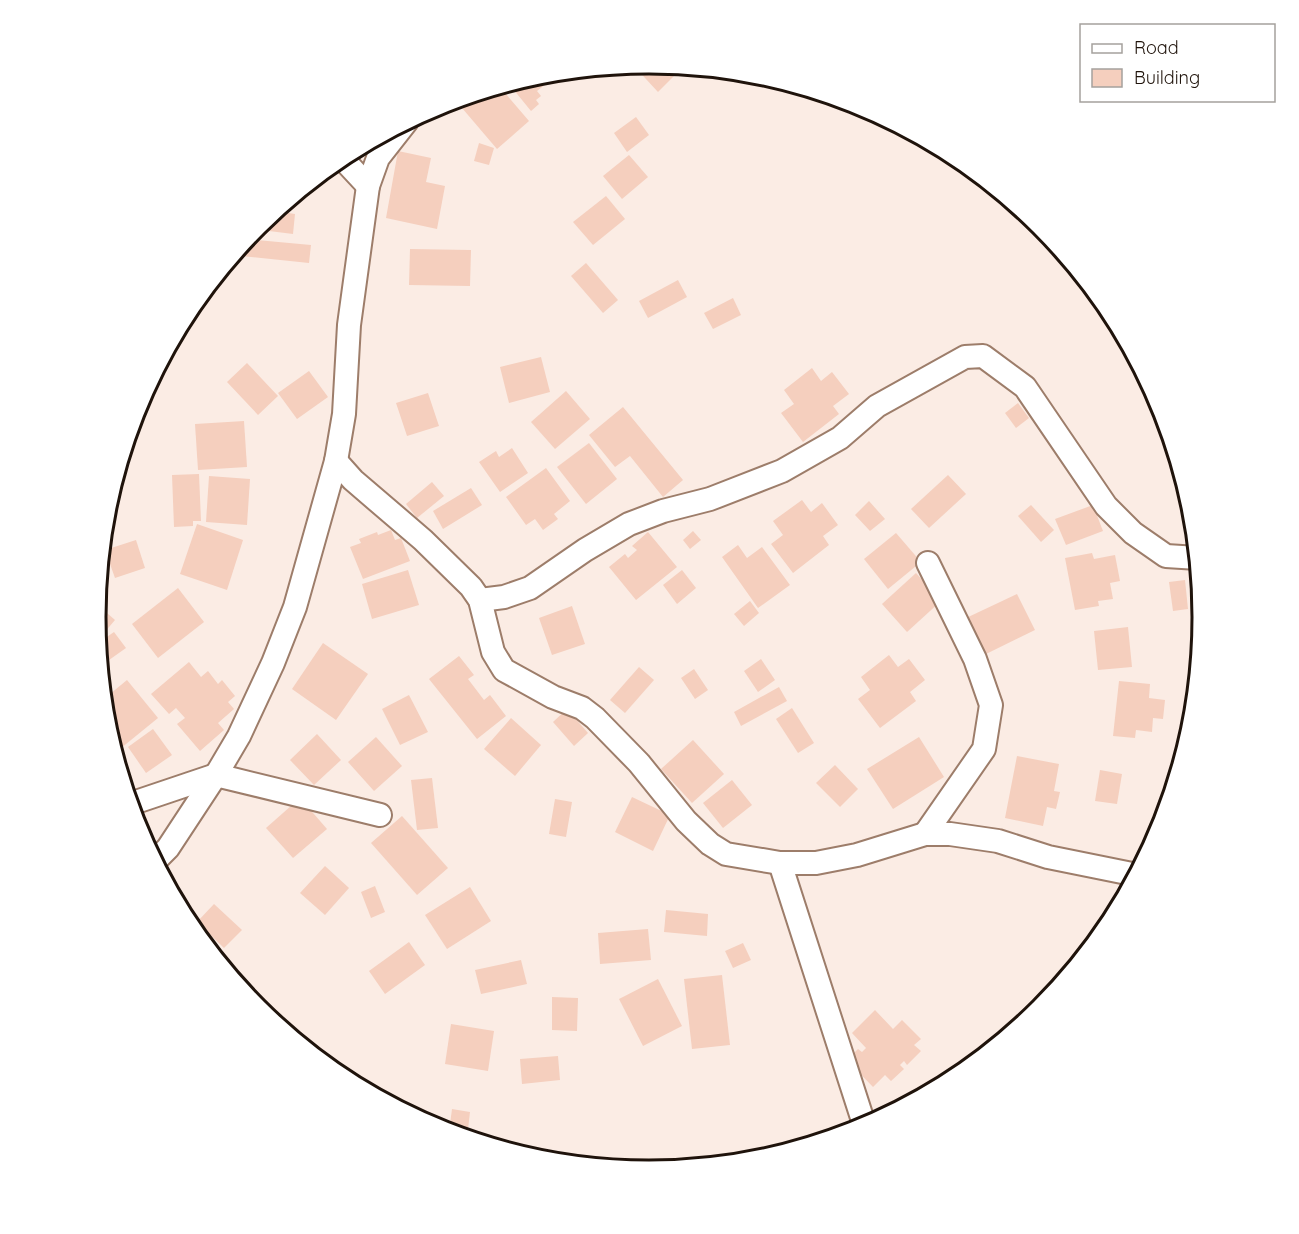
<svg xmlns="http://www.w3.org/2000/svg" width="1299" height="1234" viewBox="0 0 1299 1234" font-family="Quicksand,sans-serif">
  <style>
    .building { fill: #f5cfbe }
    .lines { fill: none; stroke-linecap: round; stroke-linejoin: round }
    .street-casing { stroke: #9d7d6a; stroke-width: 26 }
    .street { stroke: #fff; stroke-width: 22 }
    .rim { fill: none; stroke: #1f130b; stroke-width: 3 }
  </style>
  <rect width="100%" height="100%" fill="#fbece4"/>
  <g class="building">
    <path d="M650,63l34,3 -26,26 -25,-27z"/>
    <path d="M548,73l4,6 -15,12 4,5 -5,4 3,4 -8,7 -22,-27z"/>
    <path d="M499,86l30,35 -32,28 -35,-41 19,-16z"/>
    <path d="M636,117l13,18 -22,17 -13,-19z"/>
    <path d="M479,143l15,5 -5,17 -15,-4z"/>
    <path d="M398,151l33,7 -5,24 19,4 -8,43 -51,-11z"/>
    <path d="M629,155l19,22 -26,22 -19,-23z"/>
    <path d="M606,196l19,23 -32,26 -20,-23z"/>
    <path d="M275,211l20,3 -2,20 -32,-4 1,-8z"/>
    <path d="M247,239l64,6 -2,18 -68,-7v-11z"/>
    <path d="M410,249l61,1 -1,36 -61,-1z"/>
    <path d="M586,263l32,37 -15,13 -32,-37z"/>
    <path d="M678,280l9,17 -39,21 -9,-17z"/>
    <path d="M733,298l8,17 -28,14 -9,-16z"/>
    <path d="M541,357l9,35 -41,11 -9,-36z"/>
    <path d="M247,363l31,33 -20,19 -31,-33z"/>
    <path d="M812,368l9,13 11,-9 17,22 -16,12 6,8 -36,28 -22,-29 13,-9 -10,-14z"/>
    <path d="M309,371l19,26 -31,22 -19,-26z"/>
    <path d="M566,391l24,28 -35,30 -24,-27z"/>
    <path d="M428,393l11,33 -32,10 -11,-33z"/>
    <path d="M1018,403l11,15 -13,10 -11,-15z"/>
    <path d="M623,407l60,73 -20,17 -33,-41 -15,11 -26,-32z"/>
    <path d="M244,421l3,46 -49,3 -3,-46z"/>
    <path d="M589,443l28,36 -31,25 -29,-37z"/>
    <path d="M512,448l16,25 -28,19 -21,-30 17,-11 3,6z"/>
    <path d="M546,468l24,33 -16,13 4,5 -15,11 -8,-11 -9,6 -20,-28z"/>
    <path d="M199,474l2,47h-8v5l-19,1 -2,-52z"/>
    <path d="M948,475l18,19 -37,34 -18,-19z"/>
    <path d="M209,476l41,3 -3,46 -41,-3z"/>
    <path d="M432,482l12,14 -27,22 -11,-14z"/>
    <path d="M471,488l11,17 -39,24 -10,-18z"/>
    <path d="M802,500l9,12 11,-9 16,22 -15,11 6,9 -36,28 -22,-29 12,-9 -10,-14z"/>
    <path d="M869,501l16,18 -15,12 -15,-16z"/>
    <path d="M1031,505l23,25 -13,12 -23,-26z"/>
    <path d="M1093,505l10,26 -37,14 -11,-26z"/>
    <path d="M197,524l46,16 -16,50 -47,-16z"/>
    <path d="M391,530l4,10 6,-2 9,23 -47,18 -13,-32 11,-4 -2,-4 18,-7 1,3z"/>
    <path d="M693,531l8,9 -11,9 -7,-9z"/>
    <path d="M648,532l29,35 -41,33 -27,-33 16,-13 3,4 9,-8 -5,-4z"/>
    <path d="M896,533l25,29 -33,27 -24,-30z"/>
    <path d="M136,540l9,28 -30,10 -10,-28z"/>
    <path d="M738,545l9,13 15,-11 28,38 -32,23 -36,-51z"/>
    <path d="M1092,553l2,6 21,-4 5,26 -10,2 3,16 -15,2 1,5 -24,4 -10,-52z"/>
    <path d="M408,570l11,35 -47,14 -10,-35z"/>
    <path d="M682,570l14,18 -19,16 -14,-19z"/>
    <path d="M916,573l25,28 -34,31 -25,-28z"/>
    <path d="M1185,580l3,29 -15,2 -4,-29z"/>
    <path d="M178,588l26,34 -46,36 -26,-34z"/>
    <path d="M1017,594l18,36 -53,26 -18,-37z"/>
    <path d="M750,601l9,12 -15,13 -10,-12z"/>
    <path d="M572,606l13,38 -33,11 -13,-37z"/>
    <path d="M107,613l8,7 -17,20 -2,-15z"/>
    <path d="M1128,627l4,40 -34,3 -4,-39z"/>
    <path d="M114,632l12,16 -24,17 -4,-22z"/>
    <path d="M323,643l45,31 -32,46 -44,-31z"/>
    <path d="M889,655l9,12 11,-8 16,21 -15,12 6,9 -36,27 -22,-29 12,-9 -9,-13z"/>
    <path d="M459,656l15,19 -6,4 16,21 6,-5 16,21 -29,23 -48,-60z"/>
    <path d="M761,659l14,21 -17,12 -14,-21z"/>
    <path d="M189,662l12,15 7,-6 10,13 4,-4 13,16 -7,6 6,7 -16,14 6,7 -24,21 -23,-27 8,-6 -9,-10 -7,6 -18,-20z"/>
    <path d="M639,667l15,13 -29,33 -15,-13z"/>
    <path d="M694,669l14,21 -13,9 -14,-21z"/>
    <path d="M127,680l31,38 -43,35 -9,-28 -2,-26z"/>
    <path d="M1119,681l31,3 -1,14 16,2 -2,19 -10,-1 -1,14 -16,-2 -1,8 -22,-2z"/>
    <path d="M779,687l8,14 -46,25 -7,-14z"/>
    <path d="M409,695l19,37 -28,13 -18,-36z"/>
    <path d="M792,708l22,35 -16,10 -22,-34z"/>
    <path d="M567,709l21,24 -14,13 -21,-24z"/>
    <path d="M511,718l30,27 -26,31 -31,-27z"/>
    <path d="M153,729l19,26 -26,18 -18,-26z"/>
    <path d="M317,734l24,26 -27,25 -24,-25z"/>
    <path d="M376,737l26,29 -28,25 -26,-29z"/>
    <path d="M919,737l25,40 -51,32 -26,-40z"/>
    <path d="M693,740l31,34 -32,29 -31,-34z"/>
    <path d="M1017,756l42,8 -5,27 6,1 -4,17 -9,-2 -4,19 -38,-8z"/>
    <path d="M835,765l23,24 -18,18 -24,-24z"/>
    <path d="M1100,770l22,4 -5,30 -22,-3z"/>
    <path d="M432,778l6,50 -21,2 -6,-50z"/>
    <path d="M732,780l20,25 -29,23 -20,-25z"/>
    <path d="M632,797l38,18 -17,36 -38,-19z"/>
    <path d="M300,798l27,31 -34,29 -27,-30z"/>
    <path d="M555,799l17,3 -6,35 -17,-3z"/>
    <path d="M402,816l46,52 -31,27 -46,-52z"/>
    <path d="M325,866l24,22 -24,27 -25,-22z"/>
    <path d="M375,886l10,26 -14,6 -10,-26z"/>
    <path d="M470,887l21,34 -44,28 -22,-34z"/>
    <path d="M214,904l28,26 -18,18 -27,-26z"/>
    <path d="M666,910l42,4 -1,22 -43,-4z"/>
    <path d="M648,929l3,31 -51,4 -2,-31z"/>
    <path d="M409,942l16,23 -40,29 -16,-23z"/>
    <path d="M743,943l8,17 -18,8 -8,-17z"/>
    <path d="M521,960l6,24 -46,10 -6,-24z"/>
    <path d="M722,975l8,70 -38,4 -8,-70z"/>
    <path d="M658,979l24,47 -39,20 -24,-47z"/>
    <path d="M552,997l26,1 -1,33 -25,-1z"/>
    <path d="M875,1010l18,19 9,-9 19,19 -7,6 7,6 -14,14 -3,-4 -4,4 4,4 -13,12 -6,-6 -12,12 -26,-27 11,-11 4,3 4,-4 -14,-15z"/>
    <path d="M451,1024l43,7 -6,40 -43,-7z"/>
    <path d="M558,1056l2,24 -38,4 -2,-25z"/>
    <path d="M452,1109l18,3 -3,26 -18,-6z"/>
  </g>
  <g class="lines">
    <g class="street-casing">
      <g id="street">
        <path d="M341,157l27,29"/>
        <path d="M336,461l17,19 70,60 48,47 9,13 13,52 11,18 49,27 29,11 13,10 44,45 47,58 24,23 16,10 54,9h36l41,-8 68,-21h25l48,7 50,16 89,18"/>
        <path d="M480,600l24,-3 26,-9 55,-38 44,-26 34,-13 47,-12 72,-28 58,-33 37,-32 88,-49 18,-1 42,31 81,119 27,27 33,23 32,2"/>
        <path d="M130,804l86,-29 164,40"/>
        <path d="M925,834l59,-85 7,-44 -16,-46 -47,-96"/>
        <path d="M155,861l13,-13 48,-73 23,-39 34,-73 22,-56 41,-146 8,-47 5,-89 19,-139 10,-28 29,-37"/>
        <path d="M780,863l85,264"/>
      </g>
    </g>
    <use href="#street" class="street"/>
  </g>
  <path d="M0 0H1299V1234H0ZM106 617a543 543 0 1 1 1086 0a543 543 0 1 1-1086 0Z" fill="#fff" fill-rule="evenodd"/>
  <path class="rim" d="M106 617a543 543 0 1 1 1086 0a543 543 0 1 1-1086 0Z"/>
  <rect x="1080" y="24" width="195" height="78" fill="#ffffff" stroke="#a5a19d" stroke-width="1.5"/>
  <rect x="1092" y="44" width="30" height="9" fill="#ffffff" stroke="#a5a19d" stroke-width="1.5"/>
  <text x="1134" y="54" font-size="18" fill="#1f130b">Road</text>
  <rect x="1092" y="69" width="30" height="18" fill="#f5cfbe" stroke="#a5a19d" stroke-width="1.5"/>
  <text x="1134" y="84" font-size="18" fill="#1f130b">Building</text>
</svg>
